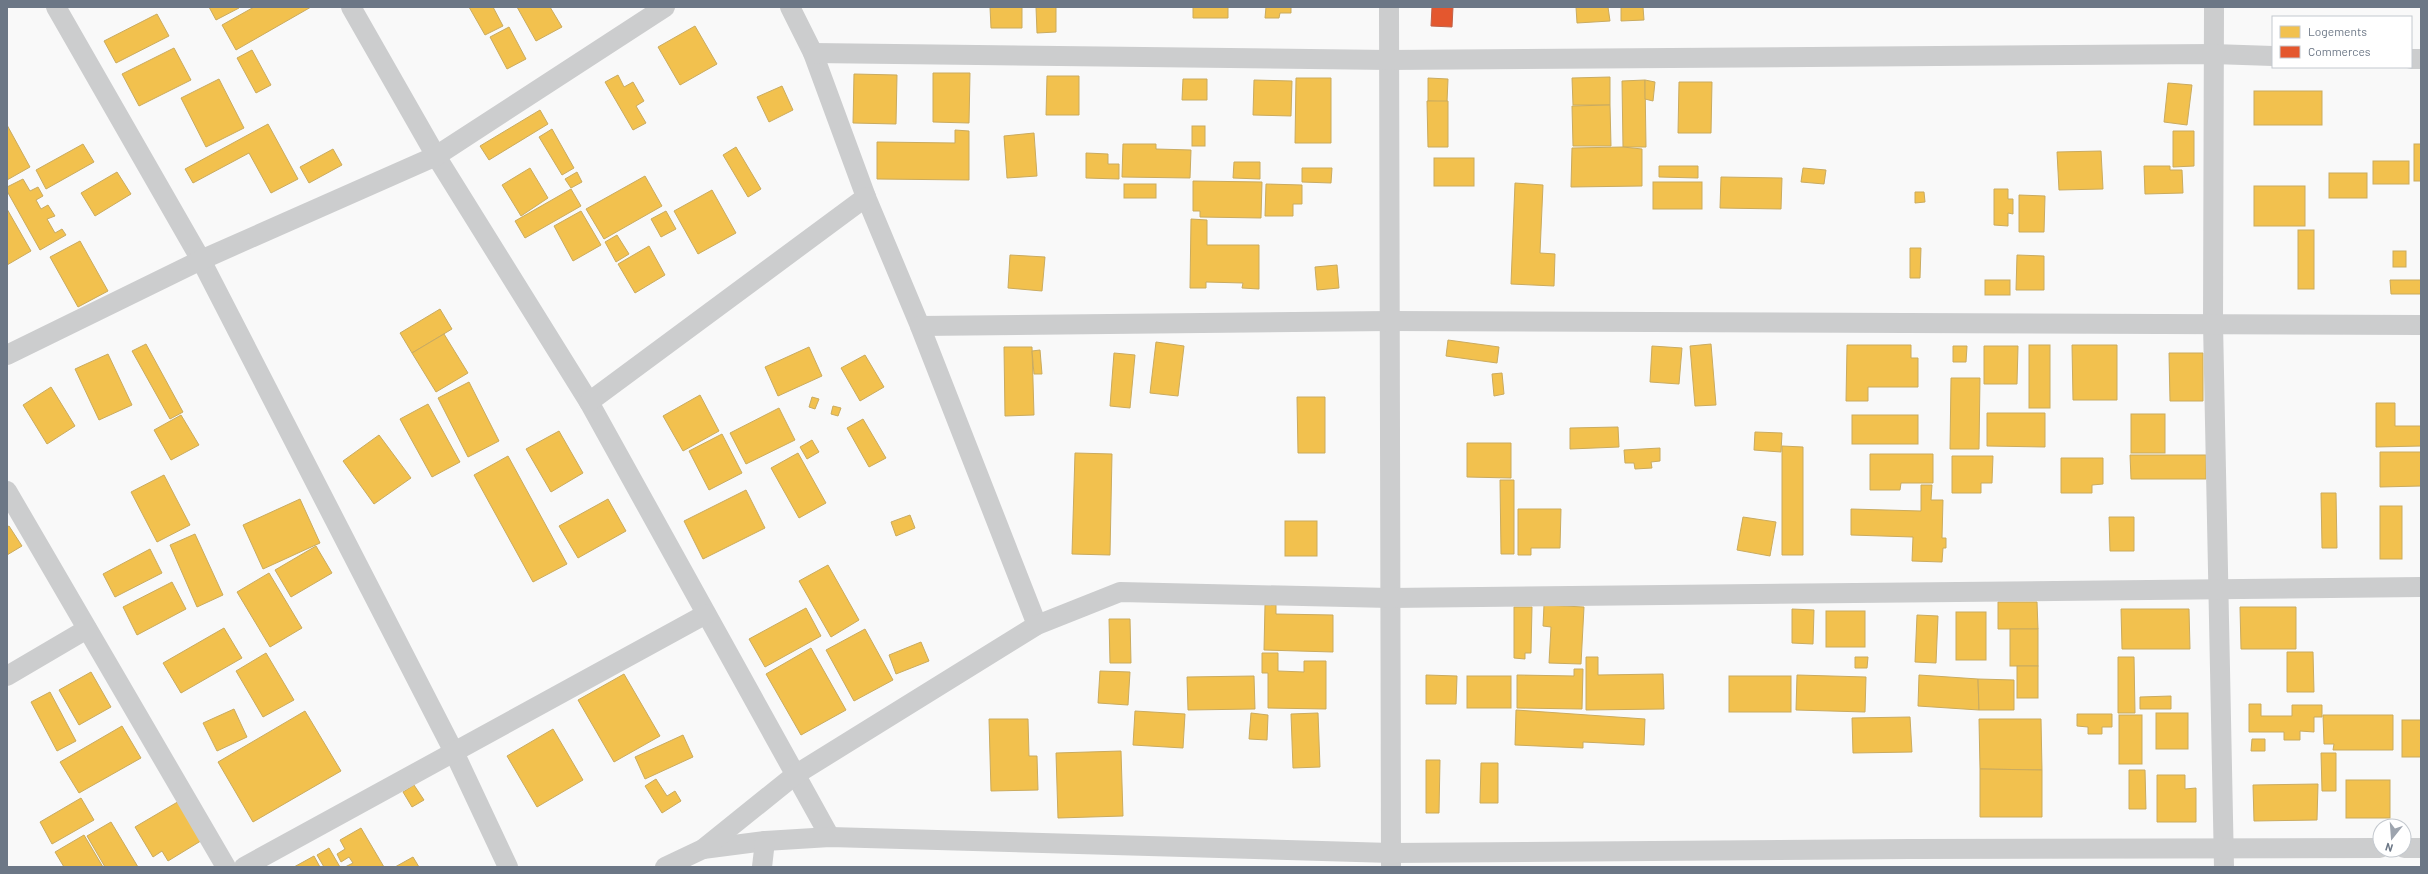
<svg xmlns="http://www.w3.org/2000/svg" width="2428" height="874" viewBox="0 0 2428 874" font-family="Barlow,sans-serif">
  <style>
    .homes { fill: #f2c14e; stroke: #caab5f }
    .shops { fill: #e4572e; stroke: #c06148 }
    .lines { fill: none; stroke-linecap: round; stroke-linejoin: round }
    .street { stroke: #cccdce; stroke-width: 20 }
  </style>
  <rect width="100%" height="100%" fill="#f9f9f9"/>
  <g class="homes">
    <path d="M209,7h29l1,1 -23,12z"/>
    <path d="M254,7h57l-75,43 -14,-25z"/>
    <path d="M469,7h24l10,19 -18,9z"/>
    <path d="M517,7h33l12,20 -26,14z"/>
    <path d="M990,7h32v21h-31z"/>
    <path d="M1036,7h20v25l-19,1z"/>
    <path d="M1193,7h46h-11v11h-35z"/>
    <path d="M1266,7h25v6h-11l-1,5h-14z"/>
    <path d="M1576,7h32l2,14 -33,2z"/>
    <path d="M1621,7h22l1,13 -23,1z"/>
    <path d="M157,14l12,22 -53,27 -12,-22z"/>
    <path d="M695,26l22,38 -37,21 -22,-38z"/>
    <path d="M509,27l17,32 -19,10 -17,-32z"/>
    <path d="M174,48l17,32 -52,26 -17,-32z"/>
    <path d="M252,50l19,35 -15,8 -19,-35z"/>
    <path d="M933,73h37l-1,50 -36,-1z"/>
    <path d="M854,74l43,1 -1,49 -43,-1z"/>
    <path d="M618,75l6,12 9,-5 11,19 -8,5 10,17 -13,7 -28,-48z"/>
    <path d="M1047,76h32v39h-33z"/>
    <path d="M1610,77v28h-37l-1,-27z"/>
    <path d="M1296,78h35v65h-36z"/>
    <path d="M1428,78l20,1 -1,23 -19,-1z"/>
    <path d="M219,79l25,49 -38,19 -25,-49z"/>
    <path d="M1183,79h24v21h-25z"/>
    <path d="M1254,80l38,1 -1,35 -38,-1z"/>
    <path d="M1645,80l1,67h-23l-1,-66z"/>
    <path d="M1645,80l10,2 -2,19 -8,-2z"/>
    <path d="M1679,82h33l-1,51h-33z"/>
    <path d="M2168,83l24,2 -5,40 -23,-3z"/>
    <path d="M782,86l11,24 -24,12 -12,-25z"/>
    <rect x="2254" y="91" width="68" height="34"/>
    <path d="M1427,101h21v46h-20z"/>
    <path d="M1610,105l1,41h-38l-1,-40z"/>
    <path d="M540,110l8,14 -59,36 -9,-14z"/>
    <path d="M268,124l30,55 -27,14 -22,-40 -56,30 -8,-14z"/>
    <path d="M7,125l23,42 -23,13z"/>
    <rect x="1192" y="126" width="13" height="20"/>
    <path d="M552,129l22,39 -12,7 -23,-38z"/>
    <path d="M955,130l14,1v49l-92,-1v-37l78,1z"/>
    <path d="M2173,131h21v35l-21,1z"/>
    <path d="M1034,133l3,43 -30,2 -3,-42z"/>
    <path d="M83,144l11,18 -48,27 -10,-19z"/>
    <path d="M1123,144h33v5l35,1 -1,28 -68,-1z"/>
    <rect x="2414" y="144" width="7" height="37"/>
    <path d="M736,147l25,42 -13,8 -25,-42z"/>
    <path d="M1623,147l19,2v37l-71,1 1,-39z"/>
    <path d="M333,149l9,16 -33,18 -9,-16z"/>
    <path d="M2101,151l2,38 -44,1 -2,-38z"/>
    <path d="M1086,153l22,1v10h11v15l-33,-1z"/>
    <rect x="1434" y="158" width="40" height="28"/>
    <rect x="2373" y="161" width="36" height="23"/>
    <path d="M1234,162h26v17l-27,-1z"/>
    <path d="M1659,166h39v12l-39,-1z"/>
    <path d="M2144,166h26v4h12l1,23 -38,1z"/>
    <path d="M530,168l18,30 -27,18 -19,-31z"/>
    <path d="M1302,168h30l-1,15 -29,-1z"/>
    <path d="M1803,168l23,2 -2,14 -23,-2z"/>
    <path d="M117,172l14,22 -36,22 -14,-23z"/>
    <path d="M577,172l5,10 -11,6 -6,-9z"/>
    <rect x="2329" y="173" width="38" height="25"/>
    <path d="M645,176l17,30 -58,33 -18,-30z"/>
    <path d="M1721,177l61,1 -1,31 -61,-1z"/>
    <path d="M23,179l7,12 8,-4 5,9 -7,4 5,9 7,-4 7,11 -8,3 8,14 7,-4 4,6 -26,15 -33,-59v-4z"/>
    <path d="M1193,181l69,1 -1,36 -61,-1v-6h-7z"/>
    <rect x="1653" y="182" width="49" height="27"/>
    <path d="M1515,183l28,2 -3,68 15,1 -1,32 -43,-2z"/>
    <rect x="1124" y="184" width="32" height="14"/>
    <path d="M1266,184l36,1v19h-9v12h-28z"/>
    <rect x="2254" y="186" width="51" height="40"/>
    <path d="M571,189l10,17 -56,32 -10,-17z"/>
    <path d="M1994,189h14v10h5v15l-5,-1v13l-14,-1z"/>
    <path d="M712,190l24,43 -38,21 -24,-43z"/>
    <path d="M1915,192h9l1,10 -10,1z"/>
    <path d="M2019,195l26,1 -1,36h-25z"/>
    <path d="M7,209l24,42 -24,14z"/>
    <path d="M581,211l20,34 -28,16 -19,-35z"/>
    <path d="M666,211l10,18 -15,8 -10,-18z"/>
    <path d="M1191,219l16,1v25h52v44l-17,-1 1,-5 -37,-1v6h-16z"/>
    <rect x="2298" y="230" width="16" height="59"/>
    <path d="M617,235l12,19 -13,8 -11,-20z"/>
    <path d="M80,241l28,50 -30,16 -28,-50z"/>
    <path d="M649,246l16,29 -30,18 -17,-29z"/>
    <path d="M1910,248h11l-1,30h-10z"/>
    <rect x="2393" y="251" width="13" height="16"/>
    <path d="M1010,255l35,2 -3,34 -34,-3z"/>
    <path d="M2017,255l27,1v34h-28z"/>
    <path d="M1337,265l2,23 -22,2 -2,-23z"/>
    <rect x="1985" y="280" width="25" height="15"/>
    <path d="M2390,280h31v14h-30z"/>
    <path d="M440,309l12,20 -40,24 -12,-20z"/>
    <path d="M444,334l24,39 -32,19 -24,-39z"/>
    <path d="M1448,340l51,7 -2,16 -51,-7z"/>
    <path d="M1156,342l28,4 -6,50 -28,-3z"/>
    <path d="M146,344l37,68 -13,7 -38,-68z"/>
    <path d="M1711,344l5,61 -21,1 -5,-60z"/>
    <path d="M1847,345h64v13h7v29h-50v14h-22z"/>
    <rect x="2029" y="345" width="21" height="63"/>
    <path d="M2072,345h45v55h-44z"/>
    <path d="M1652,346l30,2 -3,36 -29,-2z"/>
    <path d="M1953,346h14l-1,16h-13z"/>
    <path d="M1984,346h34l-1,38h-33z"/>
    <path d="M809,347l13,29 -44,20 -13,-29z"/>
    <path d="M1004,347h28l2,68 -29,1z"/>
    <path d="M1040,350l2,24h-8l-2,-23z"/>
    <path d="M1114,353l21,2 -5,53 -20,-2z"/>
    <path d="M2169,353h34v48h-33z"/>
    <path d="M108,354l24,51 -33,15 -24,-51z"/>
    <path d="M865,355l19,32 -24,14 -19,-33z"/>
    <path d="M1502,373l2,21 -10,2 -2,-22z"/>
    <path d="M1951,378h29l-1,71h-29z"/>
    <path d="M469,382l30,59 -31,16 -30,-59z"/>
    <path d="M51,387l24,39 -28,18 -24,-39z"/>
    <path d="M700,395l19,36 -36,20 -20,-35z"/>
    <path d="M812,397l7,2 -4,10 -6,-2z"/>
    <path d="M1297,397h28v56h-27z"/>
    <path d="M2376,403h19v23h26v20l-45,1z"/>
    <path d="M428,404l32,58 -28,15 -32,-58z"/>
    <path d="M833,406l8,2 -3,8 -7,-2z"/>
    <path d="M779,408l16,32 -49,24 -16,-31z"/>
    <path d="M1987,413h58v34l-58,-1z"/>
    <rect x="2131" y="414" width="34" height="39"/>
    <path d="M181,415l18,30 -28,15 -17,-30z"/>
    <rect x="1852" y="415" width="66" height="29"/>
    <path d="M863,419l23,39 -17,9 -22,-39z"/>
    <path d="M1618,427l1,20 -49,2v-21z"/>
    <path d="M559,431l24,42 -32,19 -25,-43z"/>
    <path d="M1755,432l27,1 -1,19 -27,-2z"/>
    <path d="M722,434l20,39 -33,17 -20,-39z"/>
    <path d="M379,435l32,43 -37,26 -31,-43z"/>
    <path d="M812,440l7,12 -12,7 -7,-12z"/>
    <path d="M1467,443h44v35l-44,-1z"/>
    <path d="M1782,446l21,1v108h-21z"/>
    <path d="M1660,448v13l-9,1 1,6 -17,1 -1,-6h-9l-1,-13z"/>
    <path d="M2380,452h41v34l-41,1z"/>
    <path d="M798,453l28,50 -27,15 -28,-50z"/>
    <path d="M1075,453l37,1 -2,101 -38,-1z"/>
    <path d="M1870,454h63v29h-32l-1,7h-30z"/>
    <path d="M2130,455h76v24h-75z"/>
    <path d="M508,456l59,108 -34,18 -59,-107z"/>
    <path d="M1952,456h41l-1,27h-11v10h-29z"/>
    <path d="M2061,458h42v26l-11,1v8h-31z"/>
    <path d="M164,475l26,50 -33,17 -26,-50z"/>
    <path d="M1500,480h14v74h-13z"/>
    <path d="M1921,485h11l-1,15h12l-1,38h4v10h-3l-1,14 -30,-1 1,-24 -62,-2v-26l70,2z"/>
    <path d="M746,490l19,38 -62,31 -19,-38z"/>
    <path d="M2321,493h15l1,55h-15z"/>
    <path d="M300,499l20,44 -57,26 -20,-44z"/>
    <path d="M608,499l18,32 -48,27 -19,-32z"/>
    <rect x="2380" y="506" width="22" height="53"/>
    <path d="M1518,509h43l-1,39h-29v7h-13z"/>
    <path d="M910,515l5,13 -19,8 -5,-14z"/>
    <path d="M1743,517l33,5 -6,34 -33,-6z"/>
    <path d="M2109,517h25v34h-24z"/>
    <rect x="1285" y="521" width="32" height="35"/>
    <path d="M9,526l13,20 -15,9v-28z"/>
    <path d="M195,534l28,61 -26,12 -27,-62z"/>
    <path d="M316,546l16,27 -41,24 -16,-27z"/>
    <path d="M150,549l12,24 -47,24 -12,-23z"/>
    <path d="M828,565l31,55 -28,17 -32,-56z"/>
    <path d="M269,573l33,55 -32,19 -33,-55z"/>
    <path d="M172,582l14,27 -49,26 -14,-28z"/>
    <path d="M1998,602h39l1,27h-40z"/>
    <path d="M1265,605h11v9l57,1v37l-69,-2z"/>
    <path d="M1544,605l40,2 -3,57 -32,-1 2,-36 -8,-1z"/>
    <path d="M1514,607h18l-1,46h-6v6l-11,-1z"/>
    <path d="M2240,607h56v42h-55z"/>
    <path d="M806,608l15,28 -56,31 -16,-28z"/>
    <path d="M1792,609l22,1 -1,34 -21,-1z"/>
    <path d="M2121,609h68l1,40h-68z"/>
    <rect x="1826" y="611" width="39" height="36"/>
    <rect x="1956" y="612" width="30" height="48"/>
    <path d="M1917,615l21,1 -2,47 -21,-1z"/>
    <path d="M1109,619h21l1,44h-21z"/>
    <path d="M224,628l18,30 -61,35 -18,-30z"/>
    <path d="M865,629l28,51 -39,21 -28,-51z"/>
    <rect x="2010" y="629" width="28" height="37"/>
    <path d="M921,642l8,19 -33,13 -7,-19z"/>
    <path d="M811,648l35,62 -45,25 -35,-61z"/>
    <path d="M2287,652h26l1,40h-27z"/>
    <path d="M266,653l28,47 -31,17 -27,-46z"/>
    <path d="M1262,653h16v18l26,1v-11h22v48l-58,-1v-35h-6z"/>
    <path d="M1586,657h12v18l65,-1 1,35 -78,1z"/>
    <path d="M1855,657h13l-1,11h-12z"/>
    <path d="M2118,657h16l1,56h-17z"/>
    <rect x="2017" y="666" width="21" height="32"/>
    <path d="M1574,669h9l-1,40 -65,-1v-33l57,1z"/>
    <path d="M1100,671l30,1 -2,33 -30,-2z"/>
    <path d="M91,672l20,35 -32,18 -20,-35z"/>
    <path d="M624,674l36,62 -46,26 -36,-62z"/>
    <path d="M1426,675l31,1 -1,28h-30z"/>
    <path d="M1797,675l69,2 -1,35 -69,-2z"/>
    <path d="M1919,675l59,4 1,31 -61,-4z"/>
    <path d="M1254,676l1,33 -67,1 -1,-33z"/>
    <rect x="1467" y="676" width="44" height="32"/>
    <rect x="1729" y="676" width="62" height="36"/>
    <path d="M1978,679l36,1v30h-35z"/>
    <path d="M50,692l26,49 -19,10 -26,-49z"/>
    <path d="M2171,696v13h-31v-12z"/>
    <path d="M2249,704h12v12h31v-11h30v12h-8v15l-14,-1v9h-16v-8h-35z"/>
    <path d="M234,709l13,28 -30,14 -14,-28z"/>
    <path d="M1516,710l129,9 -1,26 -61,-3v6l-68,-3z"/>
    <path d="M305,711l36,60 -88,51 -35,-60z"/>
    <path d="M1135,711l50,3 -2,34 -50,-3z"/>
    <path d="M1251,713l17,2 -1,25 -18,-1z"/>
    <path d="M1318,713l2,54 -27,1 -2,-54z"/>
    <rect x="2156" y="713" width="32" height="36"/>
    <path d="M2077,714h35v13h-10v7h-14v-7l-11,-1z"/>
    <rect x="2119" y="715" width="23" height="49"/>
    <path d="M2323,715h70v35h-60l1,-6h-10z"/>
    <path d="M1910,717l2,35 -59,1 -1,-35z"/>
    <path d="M989,719h39l1,37h8l1,34 -47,1z"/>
    <path d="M1979,719h62l1,51 -62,-1z"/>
    <rect x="2402" y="720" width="19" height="37"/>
    <path d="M122,726l19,32 -62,35 -19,-31z"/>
    <path d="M553,729l30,51 -46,27 -30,-51z"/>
    <path d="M683,735l10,22 -48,22 -10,-22z"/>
    <path d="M2252,739h13v12h-14z"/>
    <path d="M1121,751l2,65 -65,2 -2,-65z"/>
    <path d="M2321,753h15v38h-14z"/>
    <path d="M1426,760h14l-1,53h-13z"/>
    <path d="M1481,763h17v40h-18z"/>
    <path d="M1980,769l62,1v47h-62z"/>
    <path d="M2129,770h16l1,39h-17z"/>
    <path d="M2157,775h28v14l11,-1v34h-39z"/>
    <path d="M656,779l11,17 8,-5 6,10 -19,12 -17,-27z"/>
    <rect x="2346" y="780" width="44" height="38"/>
    <path d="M2318,784l-1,36 -63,1 -1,-36z"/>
    <path d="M414,785l10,15 -12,7 -9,-15z"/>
    <path d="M81,798l13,22 -42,24 -12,-22z"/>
    <path d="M181,800l23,39 -36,22 -6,-10 -9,6 -18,-30z"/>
    <path d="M111,822l27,45h-33l-18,-31z"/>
    <path d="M361,828l23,39h-39l8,-4 -4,-6 -8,5 -4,-8 8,-5 -5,-9z"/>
    <path d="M84,835l19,32h-39l-9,-15z"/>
    <path d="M329,848l11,19h-16l-7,-12z"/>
    <path d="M314,856l6,11h-26z"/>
    <path d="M413,857l6,10h-24z"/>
  </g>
  <path class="shops" d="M1432,7h21l-1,20 -21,-1z"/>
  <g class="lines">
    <g class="street">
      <path d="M56,7l145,253 253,492 54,115"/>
      <path d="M351,7l85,149 153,246 241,435"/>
      <path d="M790,7l23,46 53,144 54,129 117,299"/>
      <path d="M1389,7l2,860"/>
      <path d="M2214,7l-1,316 11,544"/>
      <path d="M813,53l576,7 824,-6 60,2"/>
      <path d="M2411,59h10"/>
      <path d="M920,326l469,-5 1032,4"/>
      <path d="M7,355l194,-95 235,-104 229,-149"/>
      <path d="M589,402l277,-205"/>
      <path d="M7,491l219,376"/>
      <path d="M7,676l80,-47"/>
      <path d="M2404,848h17"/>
      <path d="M703,849l62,-8 65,-4 561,16 519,-4 470,-1"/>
      <path d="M244,867l462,-253"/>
      <path d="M665,867l38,-18 92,-74 242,-150 83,-33 270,6 1031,-11"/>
      <path d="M762,867l3,-26"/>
    </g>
  </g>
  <rect width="2428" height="874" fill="none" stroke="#6c7786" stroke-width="16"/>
  <rect x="2272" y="16" width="140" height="52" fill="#ffffff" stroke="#c4c9cf"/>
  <rect x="2280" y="26" width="20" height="12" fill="#f2c14e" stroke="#c4c9cf"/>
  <text x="2308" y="36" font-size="12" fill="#6c7786">Logements</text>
  <rect x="2280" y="46" width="20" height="12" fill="#e4572e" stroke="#c4c9cf"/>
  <text x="2308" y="56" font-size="12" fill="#6c7786">Commerces</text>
  <g transform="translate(2392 838) rotate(197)"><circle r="19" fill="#ffffff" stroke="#c4c9cf"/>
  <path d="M0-3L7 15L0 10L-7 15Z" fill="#9da4ae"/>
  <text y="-6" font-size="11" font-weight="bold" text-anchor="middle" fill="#6c7786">N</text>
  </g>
</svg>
